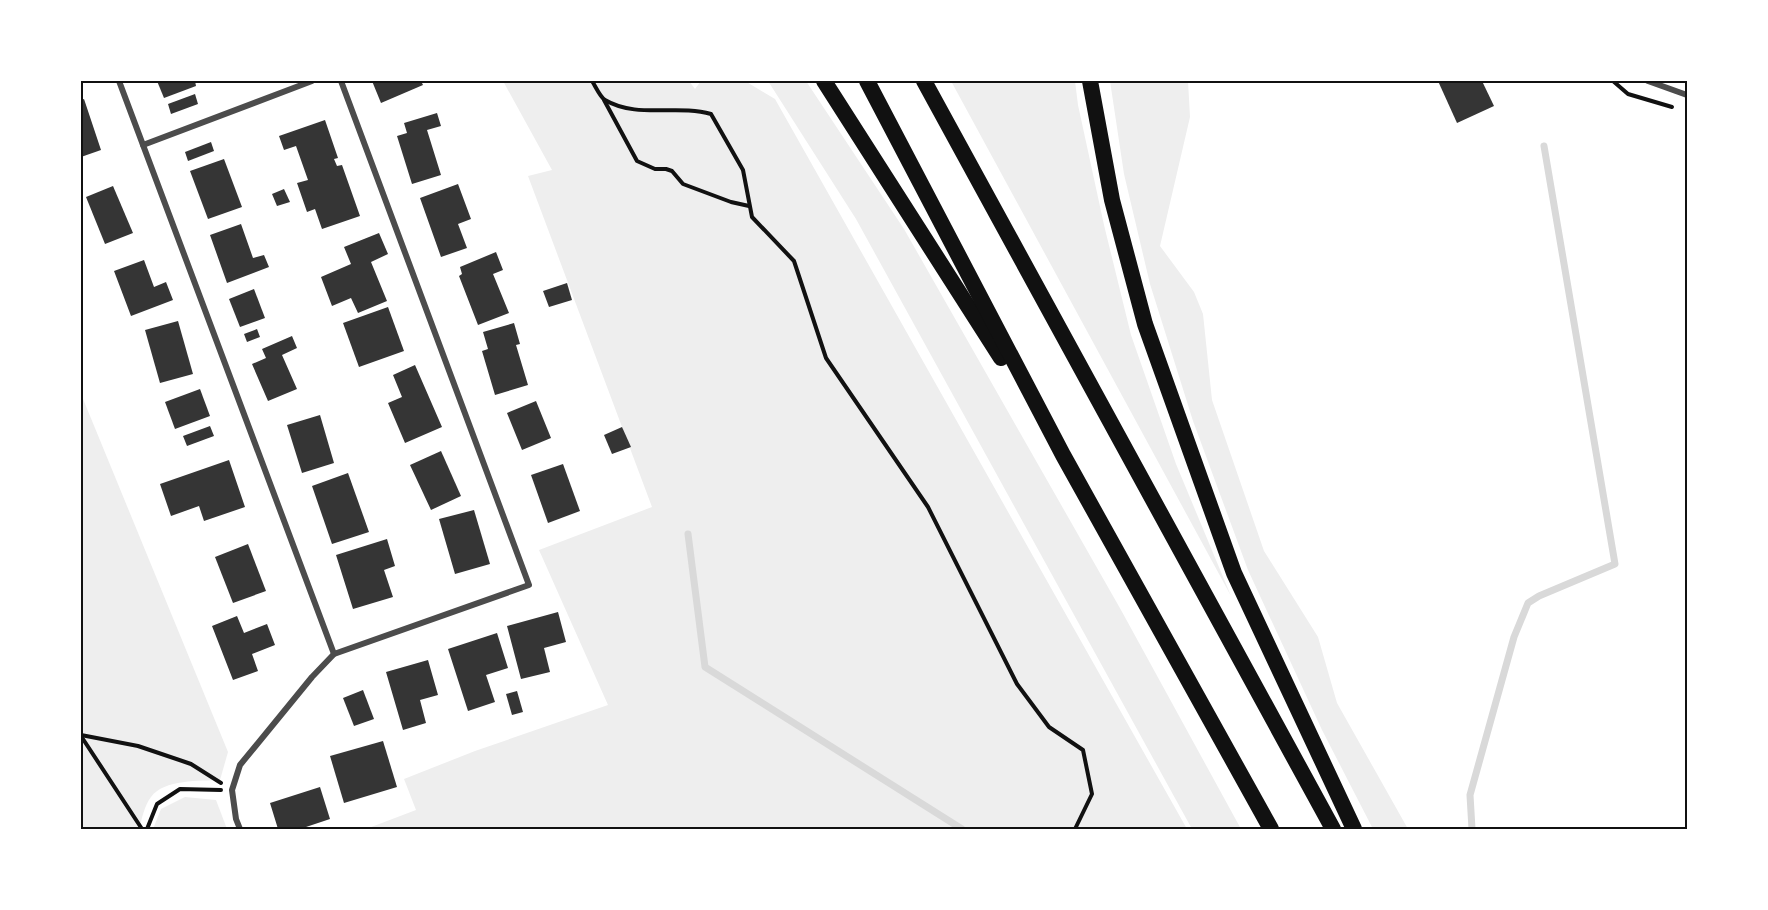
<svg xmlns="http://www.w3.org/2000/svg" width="1768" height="910" viewBox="0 0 1768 910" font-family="'Fira Sans',sans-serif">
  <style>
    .green { fill: #eee }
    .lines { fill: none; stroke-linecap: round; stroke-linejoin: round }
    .stream { stroke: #d9d9d9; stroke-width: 7 }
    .building { fill: #353535 }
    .path { stroke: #111; stroke-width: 4 }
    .minor { stroke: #4c4c4c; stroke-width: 6 }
    .trunk { stroke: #111; stroke-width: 16 }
    .neatline { fill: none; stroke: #111; stroke-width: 2 }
  </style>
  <rect width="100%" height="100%" fill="#fff"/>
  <g class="green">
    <path d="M503,81h186l6,8 6,-8h44l30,18 412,730h-821l50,-19 -12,-31 71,-28 133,-46 -69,-155 113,-43 -124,-331 24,-6z"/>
    <path d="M768,81h38l98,148 217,381 120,219h-49l-336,-610z"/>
    <path d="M951,81h124l3,24 26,120 27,110 45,129 55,132z"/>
    <path d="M1110,81h78l2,36 -30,129 34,46 9,22 9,86 52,151 54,86 19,66 71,126h-35l-51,-99 -74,-160 -55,-149 -43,-137 -26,-110z"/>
    <path d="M81,394l147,358 -8,28c-20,1 -56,-1 -69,17 -7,9 -9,22 -12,32h-58z"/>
    <path d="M185,797l31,3 11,29h-74l8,-20z"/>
  </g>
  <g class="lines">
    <g class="stream">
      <path d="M688,534l17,133 257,162"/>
      <path d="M1472,829l-2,-34 44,-158 14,-34 11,-7 76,-32 -71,-418"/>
    </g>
  </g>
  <g class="building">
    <path d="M157,81h38l1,5 -32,12z"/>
    <path d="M372,81h49l2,4 -42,18z"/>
    <path d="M1438,81h44l12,25 -37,17z"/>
    <path d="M195,94l3,10 -27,10 -3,-10z"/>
    <path d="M84,99l17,51 -20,7v-57z"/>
    <path d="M437,113l4,13 -14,4 14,45 -29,9 -15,-48 10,-3 -3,-10z"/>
    <path d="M325,120l13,38 -4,1 3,7 5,-1 18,51 -38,13 -7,-20 -8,3 -10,-29 11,-3 -12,-34 -12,4 -5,-14z"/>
    <path d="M211,142l3,9 -26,10 -3,-9z"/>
    <path d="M224,159l18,48 -34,12 -18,-48z"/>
    <path d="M458,184l13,35 -13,5 9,24 -26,9 -21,-59z"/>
    <path d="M113,186l20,47 -28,11 -19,-47z"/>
    <path d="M284,189l6,13 -13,4 -5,-12z"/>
    <path d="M241,224l12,34 11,-3 5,12 -42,16 -17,-48z"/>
    <path d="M379,233l9,21 -17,8 16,39 -29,12 -7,-15 -19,8 -11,-29 30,-13 -7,-17z"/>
    <path d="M496,252l7,18 -10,4 16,39 -31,12 -19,-49 3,-2 -2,-7z"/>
    <path d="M144,260l10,27 12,-5 7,18 -42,16 -17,-45z"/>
    <path d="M567,283l5,17 -23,7 -6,-16z"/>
    <path d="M254,289l11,29 -25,9 -11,-28z"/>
    <path d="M388,307l16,44 -45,16 -16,-44z"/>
    <path d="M178,321l15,53 -33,9 -15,-53z"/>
    <path d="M514,323l6,21 -4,1 12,40 -33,10 -13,-44 6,-2 -5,-17z"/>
    <path d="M257,329l3,8 -13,5 -3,-8z"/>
    <path d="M292,336l5,12 -15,7 15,34 -29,12 -16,-37 14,-6 -4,-9z"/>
    <path d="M415,365l27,62 -37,16 -17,-40 14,-6 -9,-22z"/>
    <path d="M200,389l10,27 -35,13 -10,-27z"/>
    <path d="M536,401l15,37 -29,12 -15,-37z"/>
    <path d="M320,415l14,48 -32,10 -15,-48z"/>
    <path d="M210,426l4,10 -27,10 -4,-10z"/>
    <path d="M622,427l9,20 -19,7 -8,-19z"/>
    <path d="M441,451l20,45 -30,14 -21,-45z"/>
    <path d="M229,460l16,47 -41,14 -5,-15 -28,10 -11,-32z"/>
    <path d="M563,464l17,47 -32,12 -17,-48z"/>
    <path d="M348,473l21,59 -37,12 -20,-58z"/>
    <path d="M474,510l16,54 -35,10 -16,-55z"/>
    <path d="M387,539l8,27 -11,4 9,27 -40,12 -17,-54z"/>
    <path d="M248,544l18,47 -33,12 -18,-46z"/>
    <path d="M558,612l8,30 -22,6 6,24 -29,7 -14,-53z"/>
    <path d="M237,616l7,17 23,-9 8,21 -23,9 6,17 -25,9 -21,-54z"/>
    <path d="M497,633l11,35 -22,7 9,27 -27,9 -20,-62z"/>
    <path d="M428,660l10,35 -18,5 6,23 -23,7 -17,-58z"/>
    <path d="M363,690l11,29 -20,7 -11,-28z"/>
    <path d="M517,691l6,21 -11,3 -6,-21z"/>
    <path d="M383,741l14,46 -53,16 -14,-47z"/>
    <path d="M320,787l10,32 -24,8v2h-28l-8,-26z"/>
  </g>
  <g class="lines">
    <g class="path">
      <path d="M592,81c4,6 8,16 13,19 32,19 72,4 106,14l32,56 9,47 42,44 32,97 102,149 89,177 32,43 34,23 9,44 -17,35"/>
      <path d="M1613,81l15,13 44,13"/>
      <path d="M604,100l33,61 18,8h11l6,2 11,13 48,18 18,4"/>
      <path d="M81,735l57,11 53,18 30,19"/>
      <path d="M81,736l61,93"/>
      <path d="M147,829l10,-25 23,-15 41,1"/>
      <path d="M902,829h5"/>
    </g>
    <g class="minor">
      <path d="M119,81l215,573"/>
      <path d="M1648,81l39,14"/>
      <path d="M143,145l169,-64"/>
      <path d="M240,829l-4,-10 -4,-29 8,-25 72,-88 22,-23 195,-69 -188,-504"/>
    </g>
    <g class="trunk">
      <path d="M824,81l177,277"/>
      <path d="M867,81l196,374 208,374"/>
      <path d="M924,81l409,748"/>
      <path d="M1090,81l22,119 33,124 89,249 120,256"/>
    </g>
  </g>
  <rect width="1768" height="910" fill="none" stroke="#ffffff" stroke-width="165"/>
  <rect x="82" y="82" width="1604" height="746" class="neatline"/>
</svg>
